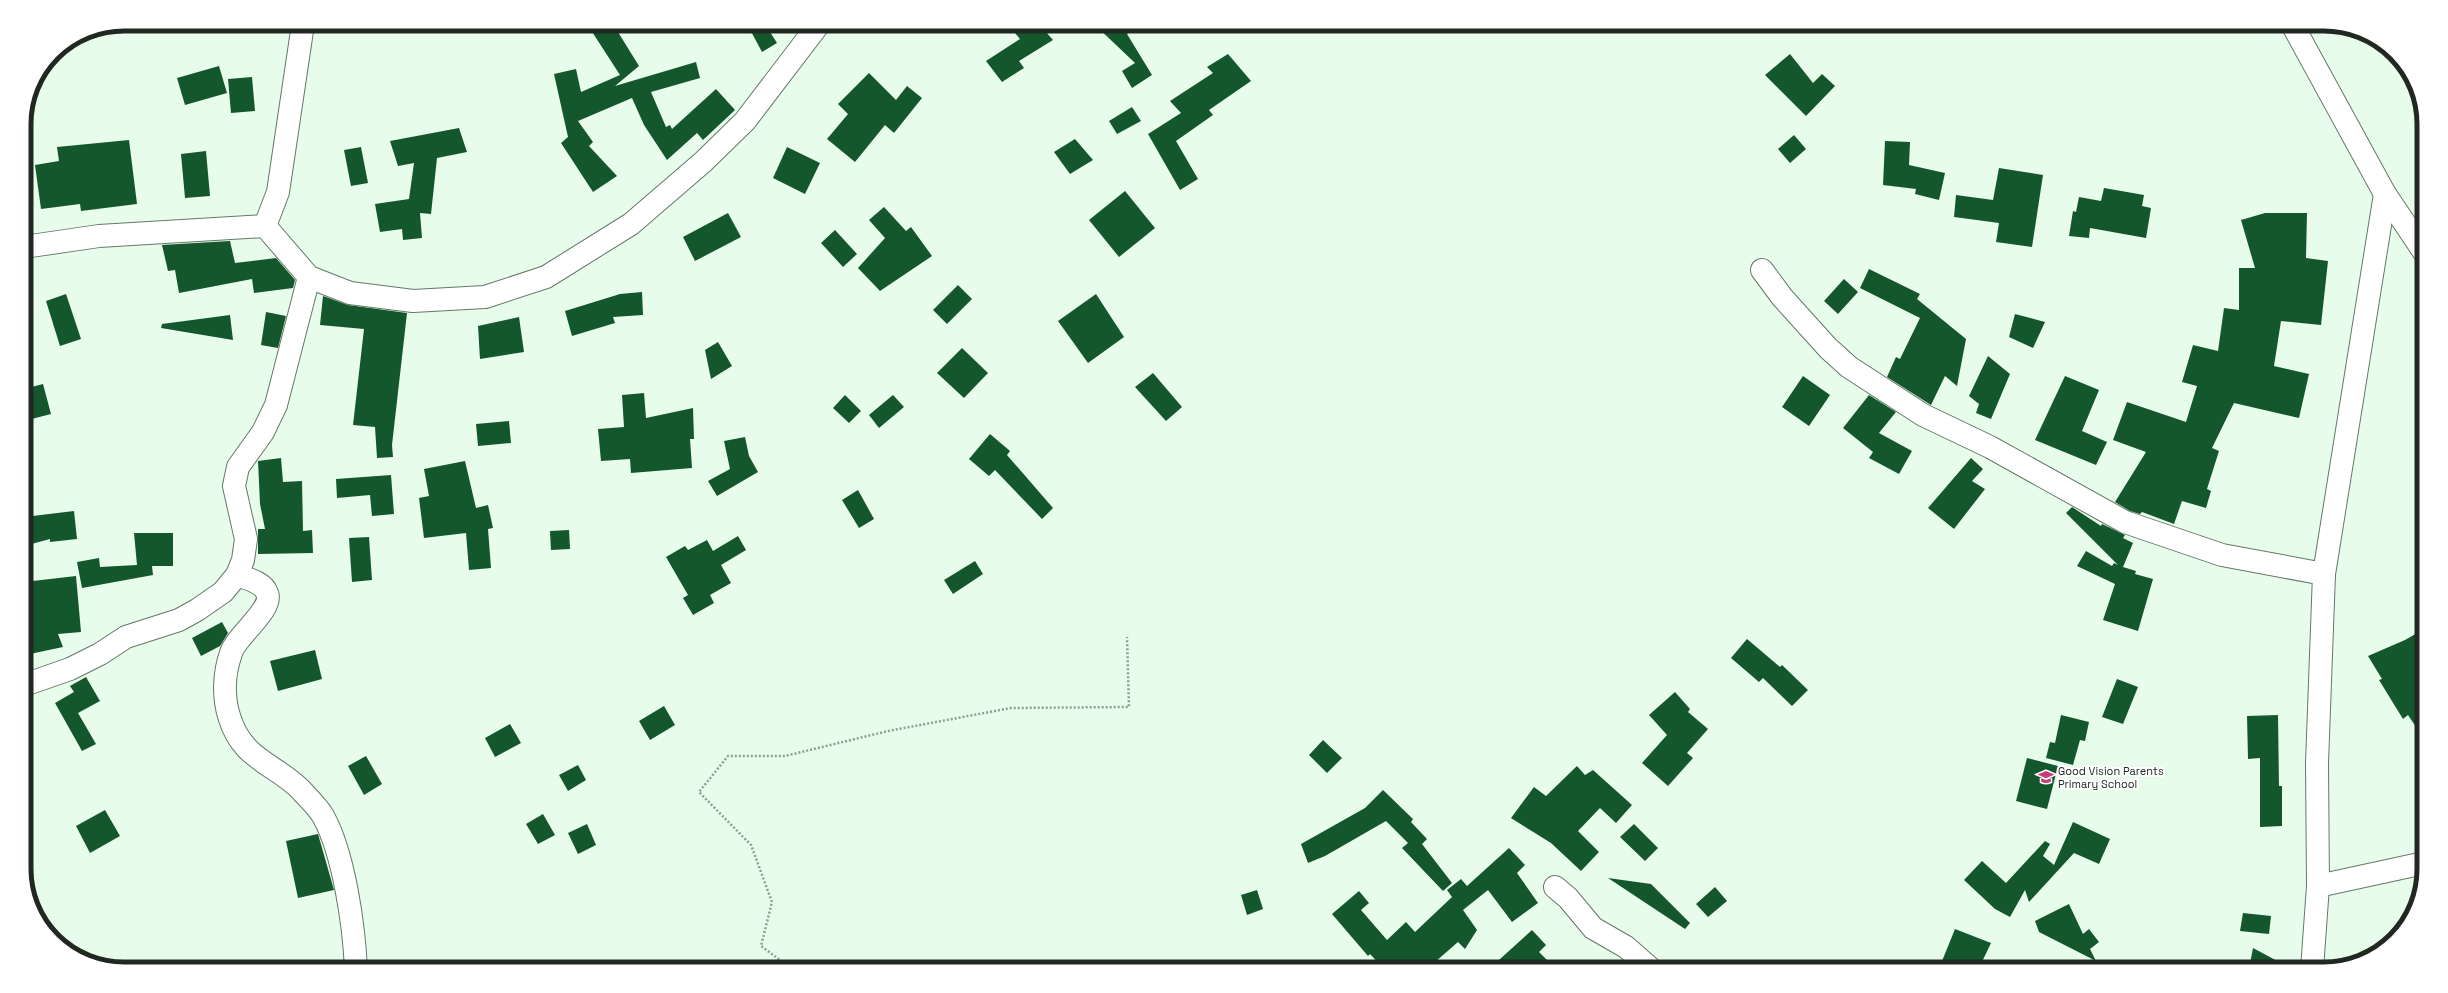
<svg xmlns="http://www.w3.org/2000/svg" width="2448" height="993" viewBox="0 0 2448 993" font-family="'Space Grotesk',sans-serif">
  <style>
    .building { fill: #15572d }
    .lines { fill: none; stroke-linecap: round; stroke-linejoin: round }
    .street-casing { stroke: #657769; stroke-width: 24 }
    .secondary-casing { stroke: #657769; stroke-width: 24 }
    .path { stroke: #8f9d92; stroke-width: 2.5; stroke-dasharray: 2 2; stroke-linecap: butt }
    .street { stroke: #fff; stroke-width: 22 }
    .secondary { stroke: #fff; stroke-width: 22 }
    .labels { text-anchor: middle; dominant-baseline: central; stroke-width: 4; stroke-linejoin: round; paint-order: stroke }
    .poi-label { font-size: 11px; fill: #212822; stroke: #fff; text-anchor: start }
    .rim { fill: none; stroke: #212822; stroke-width: 5 }
  </style>
  <rect width="100%" height="100%" fill="#e8fcec"/>
  <g class="building">
    <path d="M587,24h26l26,42 -24,20 81,-24 4,16 -49,14 15,35 4,-2 2,4 44,-40 19,21 -32,30 -6,-7 -30,27 -23,-35 -12,-27 -54,23 15,21 -4,4 28,30 -24,16 -32,-49 7,-6 -14,-63 22,-5 5,23 39,-17z"/>
    <path d="M747,24h18l12,19 -15,9z"/>
    <path d="M1029,24h10l14,16 -34,21 5,7 -22,14 -16,-21 34,-22 -5,-6z"/>
    <path d="M1094,24h45l-12,10 25,41 -20,13 -10,-17 13,-8z"/>
    <path d="M1228,54l23,27 -42,29 4,5 -37,26 22,38 -18,11 -32,-56 33,-21 -11,-12 43,-28 -6,-6z"/>
    <path d="M1790,54l23,29 9,-9 13,12 -29,30 -41,-41z"/>
    <path d="M219,66l8,27 -42,12 -8,-27z"/>
    <path d="M869,73l27,27 11,-14 15,12 -28,35 -9,-8 -30,37 -28,-23 21,-25 -10,-10z"/>
    <path d="M252,77l3,34 -24,2 -3,-34z"/>
    <path d="M1132,107l9,14 -24,13 -8,-13z"/>
    <path d="M459,128l8,24 -30,6 -6,56 -11,-1 2,25 -19,2 -1,-11 -22,3 -5,-28 34,-5 5,-36 -16,3 -8,-25z"/>
    <path d="M1794,135l12,14 -16,14 -12,-14z"/>
    <path d="M1075,139l18,21 -23,14 -16,-22z"/>
    <path d="M129,140l8,64 -56,7 -1,-7 -39,5 -6,-44 24,-4 -2,-14z"/>
    <path d="M1885,141l25,1 -1,23 36,8 -6,27 -24,-6 1,-5 -33,-4z"/>
    <path d="M361,147l7,36 -17,3 -7,-36z"/>
    <path d="M787,147l33,16 -15,31 -32,-16z"/>
    <path d="M206,151l4,45 -25,2 -4,-44z"/>
    <path d="M1999,168l44,7 -11,72 -36,-5 3,-19 -45,-6 2,-22 37,5z"/>
    <path d="M2104,188l40,7 -2,11 9,2 -5,30 -56,-10 -1,10 -20,-2 4,-25 3,1 3,-15 22,4z"/>
    <path d="M1125,191l30,37 -36,29 -30,-37z"/>
    <path d="M884,207l22,24 5,-4 21,29 -52,35 -22,-23 27,-30 -16,-18z"/>
    <path d="M728,213l13,24 -46,24 -12,-24z"/>
    <path d="M2265,213h42l-1,45 22,3 -7,64 -40,-4 -7,45 35,8 -10,44 -65,-15 -22,45 7,3 -12,38 4,2 -5,17 -24,-7 -8,23 -32,-12 -2,2 -10,-3 -15,-9 31,-50 -33,-12 14,-38 59,20 11,-36 -15,-4 11,-37 25,6 6,-43 15,2v-42h16l-14,-48z"/>
    <path d="M835,230l22,24 -14,13 -22,-24z"/>
    <path d="M230,241l5,22 41,-5 19,22 -2,8 -39,5 -2,-14 -73,14 -4,-23 -7,1 -6,-26z"/>
    <path d="M1869,269l51,25 -3,5 49,40 -9,47 -12,-10 -14,29 -44,-28 9,-20 4,2 20,-41 -60,-30z"/>
    <path d="M1844,279l14,13 -20,22 -14,-13z"/>
    <path d="M958,285l14,14 -25,25 -14,-14z"/>
    <path d="M642,292l1,23 -30,2 2,6 -43,13 -7,-25 55,-17z"/>
    <path d="M66,294l15,45 -21,7 -14,-45z"/>
    <path d="M1096,294l28,43 -36,26 -30,-42z"/>
    <path d="M323,296l25,9 59,8 -15,132 1,12 -16,1 -2,-31 -22,-2 11,-96 -44,-4z"/>
    <path d="M266,312l20,4 -8,32 -17,-3z"/>
    <path d="M2015,314l30,8 -12,26 -24,-11z"/>
    <path d="M230,315l3,25 -72,-12 1,-4z"/>
    <path d="M519,317l5,35 -44,7 -2,-33z"/>
    <path d="M718,342l14,24 -21,13 -6,-29z"/>
    <path d="M962,348l26,25 -24,25 -27,-25z"/>
    <path d="M1988,356l22,18 -19,45 -15,-6 3,-9 -10,-8z"/>
    <path d="M1153,373l29,34 -16,14 -31,-34z"/>
    <path d="M1803,376l27,19 -21,31 -27,-19z"/>
    <path d="M2065,376l34,14 -17,41 25,11 -11,23 -61,-25z"/>
    <path d="M43,384l8,30 -27,7v-32z"/>
    <path d="M644,393l2,25 47,-10 1,31h-4l2,29 -61,5 -1,-14 -29,2 -3,-32 26,-2 -2,-32z"/>
    <path d="M845,395l16,16 -12,12 -16,-15z"/>
    <path d="M893,395l11,12 -25,21 -10,-13z"/>
    <path d="M1869,395l27,17 -17,21 33,18 -13,23 -30,-16 4,-6 -30,-24z"/>
    <path d="M509,421l2,22 -33,3 -2,-22z"/>
    <path d="M990,434l20,17 -3,4 46,53 -11,11 -47,-49 -6,6 -20,-17z"/>
    <path d="M745,437l4,19 9,16 -41,24 -9,-15 22,-12 -6,-28z"/>
    <path d="M281,458l2,24 19,-1 1,50 9,-1 1,23 -55,1v-25h7l-5,-25 -2,-43z"/>
    <path d="M1971,458l12,11 -11,12 13,8 -31,40 -26,-21z"/>
    <path d="M465,461l11,47 12,-3 5,23 -5,1 3,39 -22,2 -3,-37 -42,5 -5,-40 10,-2 -5,-27z"/>
    <path d="M391,475l3,39 -22,2 -2,-21 -33,3 -1,-19z"/>
    <path d="M858,490l16,29 -15,9 -17,-28z"/>
    <path d="M2072,507l29,19 1,-2 23,11 -2,3 10,5 -10,24 13,4 -1,3 18,5 -15,52 -35,-11 12,-36 -38,-18 9,-15 26,15 2,-3 4,2 -52,-52z"/>
    <path d="M74,511l3,28 -27,3v-3l-26,7v-29z"/>
    <path d="M569,530l1,19 -19,1 -1,-19z"/>
    <path d="M134,533h39v33h-21l1,9 -71,13 -5,-26 22,-4 1,9 37,-2z"/>
    <path d="M738,536l8,14 -25,15 10,18 -21,12 4,8 -21,12 -10,-17 5,-3 -22,-38 19,-11 3,4 19,-10 6,11z"/>
    <path d="M369,537l3,43 -20,2 -3,-44z"/>
    <path d="M975,561l8,13 -30,20 -9,-14z"/>
    <path d="M76,576l5,56 -23,2 5,13 -33,7 -6,-50v-22z"/>
    <path d="M222,622l6,11 -8,13 -19,10 -9,-18z"/>
    <path d="M2424,629v110l-16,-24 -5,4 -24,-39 3,-1 -14,-23 37,-16z"/>
    <path d="M1747,639l33,28 2,-2 26,25 -16,16 -29,-28 -4,4 -28,-24z"/>
    <path d="M315,650l7,29 -44,12 -8,-30z"/>
    <path d="M86,677l14,24 -22,12 18,31 -14,7 -27,-48 19,-11 -4,-6z"/>
    <path d="M2117,679l21,8 -15,37 -21,-7z"/>
    <path d="M1675,692l15,17 -2,3 20,17 -21,24 6,5 -25,28 -26,-23 25,-28 -18,-20z"/>
    <path d="M664,706l11,19 -25,15 -11,-19z"/>
    <path d="M2061,715l28,7 -4,19 -5,-1 -7,25 -27,-7 4,-16 5,1z"/>
    <path d="M2278,715l1,71h3v40l-22,1v-69l-12,1 -1,-43z"/>
    <path d="M510,724l11,19 -26,14 -10,-19z"/>
    <path d="M1323,740l19,18 -15,15 -18,-18z"/>
    <path d="M366,756l16,28 -18,11 -16,-29z"/>
    <path d="M2027,758l31,8 -11,43 -31,-8z"/>
    <path d="M578,765l8,15 -18,11 -9,-16z"/>
    <path d="M1577,766l8,9 8,-5 39,35 -16,18 -16,-15 -22,23 21,21 -18,19 -30,-28 -40,-25 23,-31 12,9z"/>
    <path d="M1383,790l30,29 -2,3 16,17 -5,5 30,39 -9,8 -41,-43 6,-5 -22,-22 -61,35 -17,7 -7,-19 64,-36z"/>
    <path d="M105,810l15,26 -30,17 -14,-27z"/>
    <path d="M543,814l12,21 -17,9 -12,-20z"/>
    <path d="M2073,822l37,17 -11,25 -25,-11 -45,49 -4,-12 -15,27 -15,-8 -31,-29 18,-19 24,22 39,-42 5,3 -7,12 11,9z"/>
    <path d="M587,824l9,21 -18,9 -10,-21z"/>
    <path d="M1634,824l24,24 -13,13 -25,-24z"/>
    <path d="M318,834l16,56 -36,8 -12,-57z"/>
    <path d="M1509,848l16,17 -8,8 21,30 -26,19 -24,-32 -25,20 14,20 -12,19 -7,-7 -31,27h-43l-14,-15 -2,2 -36,-42 27,-23 10,12 -8,7 26,30 19,-18 9,10 37,-35 -5,-7 14,-11 6,7z"/>
    <path d="M1608,878l43,6 39,39 -5,6z"/>
    <path d="M1715,887l12,14 -19,16 -12,-13z"/>
    <path d="M1257,890l6,19 -16,6 -6,-20z"/>
    <path d="M2069,904l14,30 6,-5 10,13 -9,7 6,12 -57,-29 -4,-11z"/>
    <path d="M2243,913l28,3 -2,18 -29,-3z"/>
    <path d="M1955,929l36,14 -11,23 2,3h-48l6,-3z"/>
    <path d="M1532,930l14,15 -7,7 17,17h-67z"/>
    <path d="M2253,948l39,21h-43z"/>
  </g>
  <g class="lines">
    <g class="street-casing">
      <g id="street">
        <path d="M2385,194l39,58"/>
        <path d="M265,226l13,-34 25,-168"/>
        <path d="M24,247l75,-11 166,-10 44,51 41,16 63,8 72,-4 61,-20 85,-53 72,-62 42,-41 74,-97"/>
        <path d="M1762,270l20,27 46,51 21,19 74,48 67,32 135,75 97,33 102,19"/>
        <path d="M237,575c11,4 26,7 30,18 7,16 -31,43 -36,60 -7,20 -8,43 -2,63 13,44 45,47 72,74 7,8 17,17 22,26 21,37 31,110 33,153"/>
        <path d="M24,685l46,-16 30,-15 26,-17 53,-17 18,-10 26,-18 14,-17 6,-15 3,-21 -12,-53 4,-19 25,-35 13,-27 33,-128"/>
        <path d="M2318,886l106,-23"/>
        <path d="M1555,887l13,11 25,30 33,19 25,22"/>
      </g>
    </g>
    <g class="secondary-casing">
      <path id="secondary" d="M2292,24l93,170 -61,380 -7,189 1,123 -6,83"/>
    </g>
    <path class="path" d="M792,969l-31,-23 11,-44 -21,-57 -52,-53 29,-36h57l103,-25 123,-23 118,-1 -2,-70"/>
    <use href="#street" class="street"/>
    <use href="#secondary" class="secondary"/>
  </g>
  <defs>
    <g id="school-bare" transform="scale(1.2)"><path d="M0-5L7-2L0 1L-7-2ZM-4 1L0 2.5L4 1V4Q0 6-4 4Z" fill="#c63d78" stroke="#fff" stroke-width="2.5" paint-order="stroke"/></g>
  </defs>
  <g fill-rule="evenodd">
    <use href="#school-bare" x="2046" y="777"/>
  </g>
  <g class="labels">
    <g class="poi-label">
      <text x="2058" y="771">Good Vision Parents<tspan x="2058" dy="13">Primary School</tspan></text>
    </g>
  </g>
  <path d="M0 0H2448V993H0ZM124 31H2324A93 93 0 0 1 2417 124V869A93 93 0 0 1 2324 962H124A93 93 0 0 1 31 869V124A93 93 0 0 1 124 31Z" fill="#fff" fill-rule="evenodd"/>
  <path class="rim" d="M124 31H2324A93 93 0 0 1 2417 124V869A93 93 0 0 1 2324 962H124A93 93 0 0 1 31 869V124A93 93 0 0 1 124 31Z"/>
</svg>
